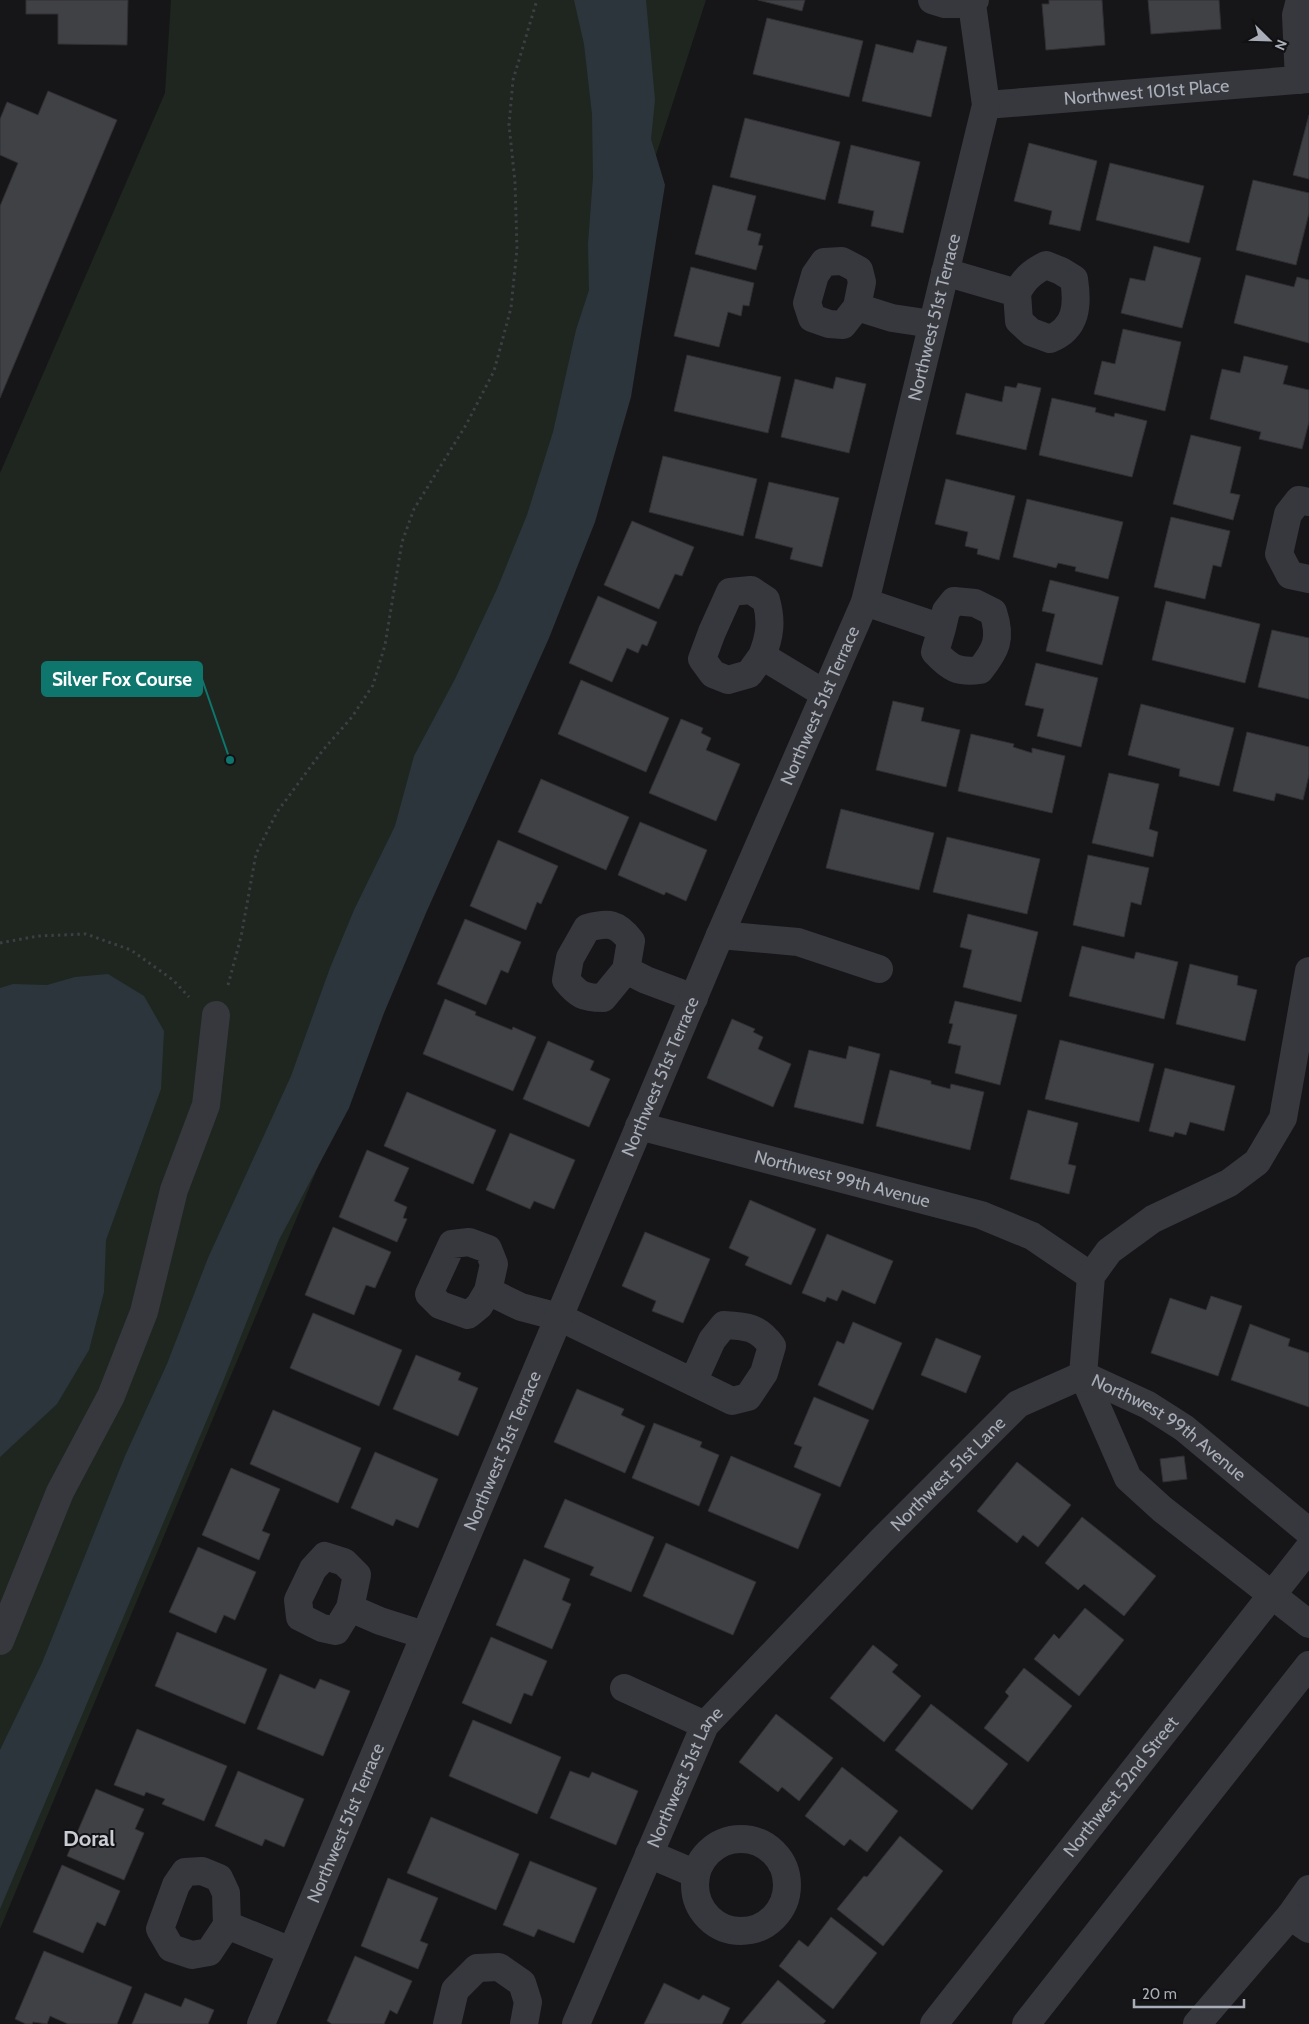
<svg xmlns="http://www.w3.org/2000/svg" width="1309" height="2024" viewBox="0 0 1309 2024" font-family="Cabin,sans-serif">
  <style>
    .green { fill: #1e261f }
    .water { fill: #2c353c }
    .building { fill: #404145; stroke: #303034 }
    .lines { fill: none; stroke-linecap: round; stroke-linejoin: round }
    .path { stroke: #3d3f44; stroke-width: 3; stroke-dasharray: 2.5 4; stroke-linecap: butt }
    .minor { stroke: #37383d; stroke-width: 28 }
    .labels { text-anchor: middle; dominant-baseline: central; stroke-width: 4; stroke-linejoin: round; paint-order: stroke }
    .street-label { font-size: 18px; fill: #a8adb8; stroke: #111113 }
    .district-label { font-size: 22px; font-weight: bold; fill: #c9ccd4; stroke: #111113 }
    .leader { fill: none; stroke: #0f766e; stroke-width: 2 }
    .callout-dot { fill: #0f766e; stroke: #111113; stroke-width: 2 }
    .callout { fill: #0f766e; stroke: #0f766e; stroke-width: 2 }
    .callout-label { font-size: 19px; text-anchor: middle; font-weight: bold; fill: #fff }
  </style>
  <rect width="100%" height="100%" fill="#161618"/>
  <path class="green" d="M171,0h535l-338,1047 -368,882v-1456l165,-380z"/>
  <g class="water">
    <path d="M574,0h72l9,100 -4,39 14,46 -34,212 -36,125 -46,116 -123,275 -42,100 -35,95 -70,132 -57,144 -222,525v-159l42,-87 83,-207 42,-92 41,-106 83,-182 39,-108 24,-58 41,-84 19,-70 41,-77 42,-90 30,-74 26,-83 23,-102 13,-40 -1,-46 5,-67 -1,-63 -8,-70z"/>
    <path d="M108,974l36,22 20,35 -3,58 -55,151 -2,52 -15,58 -32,54 -57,53v-469l13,-4 34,1 28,-8z"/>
  </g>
  <g class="building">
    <path d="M26,0h102l-1,45 -69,-1v-30h-32z"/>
    <path d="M758,0h47l-3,11z"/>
    <path d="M1049,0h53l3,45 -59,5 -4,-46h7z"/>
    <path d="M1148,0h71l2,29 -70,5z"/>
    <path d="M767,18l96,23 -14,56 -96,-23z"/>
    <path d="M917,40l30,7 -16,70 -69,-16 14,-57 37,9z"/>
    <path d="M48,91l69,29 -117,278v-192l18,-43 -18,-8v-36l7,-17 31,13z"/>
    <path d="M1309,115v64l-16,-4z"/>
    <path d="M745,118l95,24 -15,58 -95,-23z"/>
    <path d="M1029,143l68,18 -17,70 -31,-7 3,-13 -38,-10z"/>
    <path d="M851,145l69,17 -17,71 -32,-7 3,-15 -36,-8z"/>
    <path d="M1110,163l94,23 -15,57 -93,-23z"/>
    <path d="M1253,180l56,13v20l-13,52 -60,-15z"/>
    <path d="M713,185l43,11 -9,34 14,4 -3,11 5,1 -7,24 -61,-16z"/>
    <path d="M1154,246l47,12 -19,70 -61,-15 9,-35 15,3z"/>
    <path d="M691,267l63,16 -5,23 -6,-1 -2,11 -13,-4 -9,35 -45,-11z"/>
    <path d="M1246,275l48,12 3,-10 12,3v63l-75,-20z"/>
    <path d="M1123,329l58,13 -16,69 -71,-17 8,-33 13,3z"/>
    <path d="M687,355l94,22 -13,56 -94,-22z"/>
    <path d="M1244,356l44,10 -5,18 26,6v32l-7,27 -43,-10 2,-7 -51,-13 12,-50 18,4z"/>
    <path d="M836,377l30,7 -17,69 -68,-16 14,-58 38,10z"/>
    <path d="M1018,383l23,5 -15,62 -70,-16 10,-41 36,9 3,-16 11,2z"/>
    <path d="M1052,398l44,10 -1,4 19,5 1,-4 32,8 -15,56 -93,-22z"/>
    <path d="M1191,435l50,12 -11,46 10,2 -7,25 -60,-16z"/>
    <path d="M663,456l94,23 -14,57 -94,-24z"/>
    <path d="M946,479l69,17 -16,64 -22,-6 1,-5 -13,-3 3,-14 -33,-8z"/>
    <path d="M769,482l70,16 -17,69 -32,-8 3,-11 -38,-10z"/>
    <path d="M1027,499l96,23 -15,57 -33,-8 1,-4 -18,-4 -2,5 -43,-11z"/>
    <path d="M1171,517l59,14 -9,36 -8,-2 -8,34 -51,-12z"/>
    <path d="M632,521l62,26 -12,29 -7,-2 -16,35 -55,-24z"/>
    <path d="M1050,580l69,17 -17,68 -56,-14 9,-37 -13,-3z"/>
    <path d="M598,596l59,26 -10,24 -5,-2 -4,9 -11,-5 -15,34 -43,-19z"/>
    <path d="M1166,601l94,23 -15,59 -93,-23z"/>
    <path d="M1272,630l37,8v61l-51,-12z"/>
    <path d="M1036,663l62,15 -17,69 -44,-11 7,-27 -19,-4z"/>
    <path d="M581,680l88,38 -23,54 -88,-38z"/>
    <path d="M893,701l31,7 -3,13 39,9 -14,57 -70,-17z"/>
    <path d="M1141,704l93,24 -15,58 -40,-10 1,-7 -52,-14z"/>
    <path d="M681,719l22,9 -2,5 10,5 -5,12 34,14 -24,57 -67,-28z"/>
    <path d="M1247,732l62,15v28l-6,25 -27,-7 -2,8 -41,-10z"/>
    <path d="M971,734l43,10 -1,3 19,6v-5l33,8 -13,57 -94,-22z"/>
    <path d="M1109,773l50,11 -10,45 9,3 -5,25 -61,-14z"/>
    <path d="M541,779l88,38 -23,53 -88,-38z"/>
    <path d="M841,809l93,24 -15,57 -93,-22z"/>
    <path d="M640,822l67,28 -21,51 -20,-9 -2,3 -46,-20z"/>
    <path d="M947,837l93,22 -13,55 -94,-22z"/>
    <path d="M498,840l60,26 -17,38 -4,-2 -11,28 -56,-24z"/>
    <path d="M1088,855l61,13 -8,37 -10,-3 -7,35 -51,-12z"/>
    <path d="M968,914l70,18 -17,70 -58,-15 9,-37 -12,-3z"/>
    <path d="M465,919l56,23 -13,31 -7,-3 -15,35 -49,-21z"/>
    <path d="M1082,946l52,13 2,-7 42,10 -14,57 -95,-23z"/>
    <path d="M1190,964l48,12 -1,9 20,5 -12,51 -69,-17z"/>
    <path d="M445,999l31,13 -1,3 37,15 1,-3 23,10 -23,54 -90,-37z"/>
    <path d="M955,1001l62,14 -17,70 -45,-12 6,-27 -13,-3 5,-19 -4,-1z"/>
    <path d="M732,1019l23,10 -2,3 10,5 -5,12 33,15 -18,43 -66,-29z"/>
    <path d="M1060,1040l94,24 -15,58 -94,-23z"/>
    <path d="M548,1041l46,20 -4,9 20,9 -21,48 -66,-28z"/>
    <path d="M849,1046l31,8 -17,70 -69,-17 15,-57 37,9z"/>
    <path d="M1165,1068l70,18 -11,45 -34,-9 -4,13 -11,-3 -2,5 -24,-6z"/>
    <path d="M890,1070l41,11v3l19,5 1,-5 33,8 -14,58 -94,-24z"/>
    <path d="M407,1092l89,38 -23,54 -89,-38z"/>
    <path d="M1028,1110l50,13 -10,41 8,2 -7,28 -59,-15z"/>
    <path d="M510,1133l65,27 -21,49 -20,-8 -4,8 -44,-19z"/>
    <path d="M367,1150l42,18 -15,33 13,6 -4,11 4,1 -10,23 -58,-25z"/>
    <path d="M750,1200l66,29 -25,56 -46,-20 4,-8 -20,-9z"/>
    <path d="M333,1227l58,25 -16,36 -9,-3 -12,30 -49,-20z"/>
    <path d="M645,1232l65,27 -27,64 -31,-12 4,-10 -34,-15z"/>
    <path d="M827,1234l66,27 -18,43 -33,-14 -5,11 -10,-4 -2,5 -23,-9z"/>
    <path d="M1211,1296l31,10 -24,70 -67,-23 19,-55 36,12z"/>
    <path d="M313,1313l89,37 -23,56 -89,-38z"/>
    <path d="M853,1322l49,21 -29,67 -55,-25 19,-44 7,3z"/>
    <path d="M1250,1324l40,15 -2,7 21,7v54l-78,-27z"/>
    <path d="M936,1338l45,18 -15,37 -45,-18z"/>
    <path d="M416,1355l45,18 -3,7 20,8 -20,48 -65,-27z"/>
    <path d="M577,1389l47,20 -3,6 24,11 -20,47 -71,-31z"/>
    <path d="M814,1397l55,23 -29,67 -46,-20 8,-20 -8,-3z"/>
    <path d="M273,1410l88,38 -23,55 -88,-39z"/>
    <path d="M654,1423l48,19 -2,5 19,8 -20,51 -67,-28z"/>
    <path d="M375,1452l63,27 -20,49 -22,-9 -3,7 -42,-18z"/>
    <path d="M731,1456l90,38 -23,55 -90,-38z"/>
    <path d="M1184,1456l3,23 -24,3 -3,-23z"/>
    <path d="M1017,1462l54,43 -33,42 -15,-12 -6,8 -40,-32z"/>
    <path d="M231,1468l49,21 -18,42 8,3 -11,26 -57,-25z"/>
    <path d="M565,1499l89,38 -23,55 -41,-17 4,-8 -50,-20z"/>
    <path d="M1082,1517l74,59 -32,40 -40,-32 -6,6 -33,-27z"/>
    <path d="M666,1543l90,39 -23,53 -90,-39z"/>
    <path d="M198,1547l58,25 -21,48 -11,-5 -8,18 -47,-21z"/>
    <path d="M524,1559l46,20 -8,21 9,4 -19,45 -56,-24z"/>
    <path d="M1085,1608l39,32 -45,56 -45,-37 20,-25 5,5z"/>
    <path d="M177,1632l90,37 -22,55 -90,-38z"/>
    <path d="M491,1637l56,24 -15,35 -8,-3 -13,31 -49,-21z"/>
    <path d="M873,1645l25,20 -6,7 29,24 -37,46 -54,-44z"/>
    <path d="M1024,1668l48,38 -44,56 -44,-34 25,-32 -4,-4z"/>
    <path d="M280,1674l35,15 5,-10 30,12 -27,65 -66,-27z"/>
    <path d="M931,1704l77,60 -36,46 -77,-60z"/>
    <path d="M776,1714l57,44 -34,43 -17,-14 -4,5 -39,-30z"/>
    <path d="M473,1720l88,37 -24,57 -88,-38z"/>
    <path d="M137,1729l90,37 -23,55 -42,-17 3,-5 -19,-7 -2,4 -30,-11z"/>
    <path d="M842,1767l56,44 -31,41 -17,-13 -6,7 -39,-30z"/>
    <path d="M238,1771l66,28 -20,48 -19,-8 -3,7 -47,-20z"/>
    <path d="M570,1771l19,7 3,-6 46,19 -22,54 -66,-27z"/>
    <path d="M96,1789l48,20 -9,20 9,4 -20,47 -57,-24z"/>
    <path d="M431,1817l88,37 -23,56 -89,-37z"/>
    <path d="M900,1836l43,35 -60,75 -46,-37 27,-33 3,1z"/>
    <path d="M530,1861l67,27 -23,55 -36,-14 -4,8 -31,-12z"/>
    <path d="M62,1865l58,26 -15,35 -8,-4 -14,31 -50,-21z"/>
    <path d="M388,1878l50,20 -18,43 8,3 -10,25 -57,-23z"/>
    <path d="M831,1917l46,36 -44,56 -54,-43 20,-26 9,7z"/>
    <path d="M44,1951l88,36 -15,37h-49l-18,-8 -3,8 -14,-2 -1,2h-6l-11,-5z"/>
    <path d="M355,1956l57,25 -15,33 -7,-4 -6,14h-52l-5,-3z"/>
    <path d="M778,1980l48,41 -3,3h-82z"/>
    <path d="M664,1983l35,17 4,-5 27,13 -8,16h-78z"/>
    <path d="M145,1993l36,14 4,-9 29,12 -6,14h-76z"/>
  </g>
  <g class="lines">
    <g class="path">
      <path d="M0,943l38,-7 48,-2 45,16 42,30 16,17"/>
      <path d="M228,985l13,-48 15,-83 21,-42 46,-62 29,-33 21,-32 12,-40 17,-103 12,-33 52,-84 28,-54 17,-63 6,-59 -2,-67 -6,-57 4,-45 24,-80"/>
    </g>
    <g class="minor">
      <path d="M932,0l13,4h27"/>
      <path d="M1299,80l-3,-65 4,-15"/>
      <path id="s1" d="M986,105l323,-26"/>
      <path d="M945,272l72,21 2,28 12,11 19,7c27,-11 28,-34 24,-60l-13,-8 -15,-6c-14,7 -22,14 -29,28"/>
      <path d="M857,307l5,-25 -3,-12 -17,-9 -18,1 -9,13 -8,28 5,15 17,6 14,1 14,-18 35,11 40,6"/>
      <path d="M1309,502l-10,-2 -11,14 -9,40 11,21 19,4"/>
      <path d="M865,602l77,26 -7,24c15,16 23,21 45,18 16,-20 22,-31 13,-58l-18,-9 -21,-2 -8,10 -4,17"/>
      <path d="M762,656c8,-20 10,-35 4,-56l-15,-10 -21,2 -18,40 -10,27 11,15 15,6 21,-6 13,-18 63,38"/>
      <path d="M720,935l78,7 81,27"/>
      <path d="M626,970l5,-29c-14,-18 -22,-19 -44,-13l-17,30 -4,22c12,15 18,18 37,18l23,-28 20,10 48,18"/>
      <path id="s2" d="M639,1126l342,89 51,21 59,40"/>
      <path d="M488,1291l6,-27 -6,-15 -19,-7 -17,2 -23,50 11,11 28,10 11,-9 9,-15 33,16 38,10 173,84 16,-4 16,-24 8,-27c-14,-19 -25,-20 -48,-21l-12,15 -19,42"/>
      <path d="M1083,1375l45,103 34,31 147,115"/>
      <path id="s3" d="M1083,1375l65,30 36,23 125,104"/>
      <path d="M350,1608l7,-33 -13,-13 -19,-6 -12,13 -15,31 2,17 22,11 14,3 14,-23 30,13 44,14"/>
      <path d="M0,1641l60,-149 51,-96 33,-84 30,-122 32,-85 10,-90"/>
      <path d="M624,1688l81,37"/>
      <circle cx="741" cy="1885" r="46"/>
      <path d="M649,1854l47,20"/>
      <path d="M1309,1889l-19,27 19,13"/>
      <path d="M227,1925l-1,-32 -7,-15 -17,-7 -17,1 -9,13 -16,44 11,19 21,7 17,-3 18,-27 64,26"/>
      <path id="s4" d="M261,2024l459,-1089 145,-333 121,-497 -14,-101 3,-4"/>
      <path d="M447,2024l8,-34 22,-22 22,-1 23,16 6,19 -4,22"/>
      <path id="s5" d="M576,2024l129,-299 177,-185 136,-136 65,-29 8,-99 18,-25 44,-32 76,-36 28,-21 26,-44 26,-147"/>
      <path id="s6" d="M934,2024l375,-476"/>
      <path d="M1026,2024l283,-359"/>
      <path d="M1197,2024l93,-108"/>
    </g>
  </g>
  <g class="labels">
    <g class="street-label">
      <text stroke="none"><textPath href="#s1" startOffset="161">Northwest 101st Place</textPath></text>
      <text stroke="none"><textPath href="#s4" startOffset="1838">Northwest 51st Terrace</textPath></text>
      <text stroke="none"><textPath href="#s4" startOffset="1432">Northwest 51st Terrace</textPath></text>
      <text stroke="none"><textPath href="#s4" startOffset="1028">Northwest 51st Terrace</textPath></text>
      <text stroke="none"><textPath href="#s2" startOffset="210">Northwest 99th Avenue</textPath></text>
      <text stroke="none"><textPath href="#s3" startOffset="101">Northwest 99th Avenue</textPath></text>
      <text stroke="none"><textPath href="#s4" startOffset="622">Northwest 51st Terrace</textPath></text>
      <text stroke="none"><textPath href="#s5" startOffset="675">Northwest 51st Lane</textPath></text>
      <text stroke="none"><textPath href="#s5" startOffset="270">Northwest 51st Lane</textPath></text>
      <text stroke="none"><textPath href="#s6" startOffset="302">Northwest 52nd Street</textPath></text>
      <text stroke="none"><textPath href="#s4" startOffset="218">Northwest 51st Terrace</textPath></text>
    </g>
    <g class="district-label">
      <text x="89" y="1838">Doral</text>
    </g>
  </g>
  <path class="leader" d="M230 760L202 679"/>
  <circle class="callout-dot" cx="230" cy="760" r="5"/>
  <rect class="callout" x="42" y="662" width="160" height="34" rx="5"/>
  <g class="callout-label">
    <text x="122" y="686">Silver Fox Course</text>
  </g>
  <g transform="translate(1269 40) rotate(113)" stroke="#111113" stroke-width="4" paint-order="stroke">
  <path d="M0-4L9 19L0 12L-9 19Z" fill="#a8adb8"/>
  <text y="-8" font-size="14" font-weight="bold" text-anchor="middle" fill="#a8adb8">N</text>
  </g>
  <path d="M1134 1999v8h110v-8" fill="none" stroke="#a8adb8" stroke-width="2.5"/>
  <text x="1142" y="1999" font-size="15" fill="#a8adb8" stroke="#111113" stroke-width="4" paint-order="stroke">20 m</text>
</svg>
